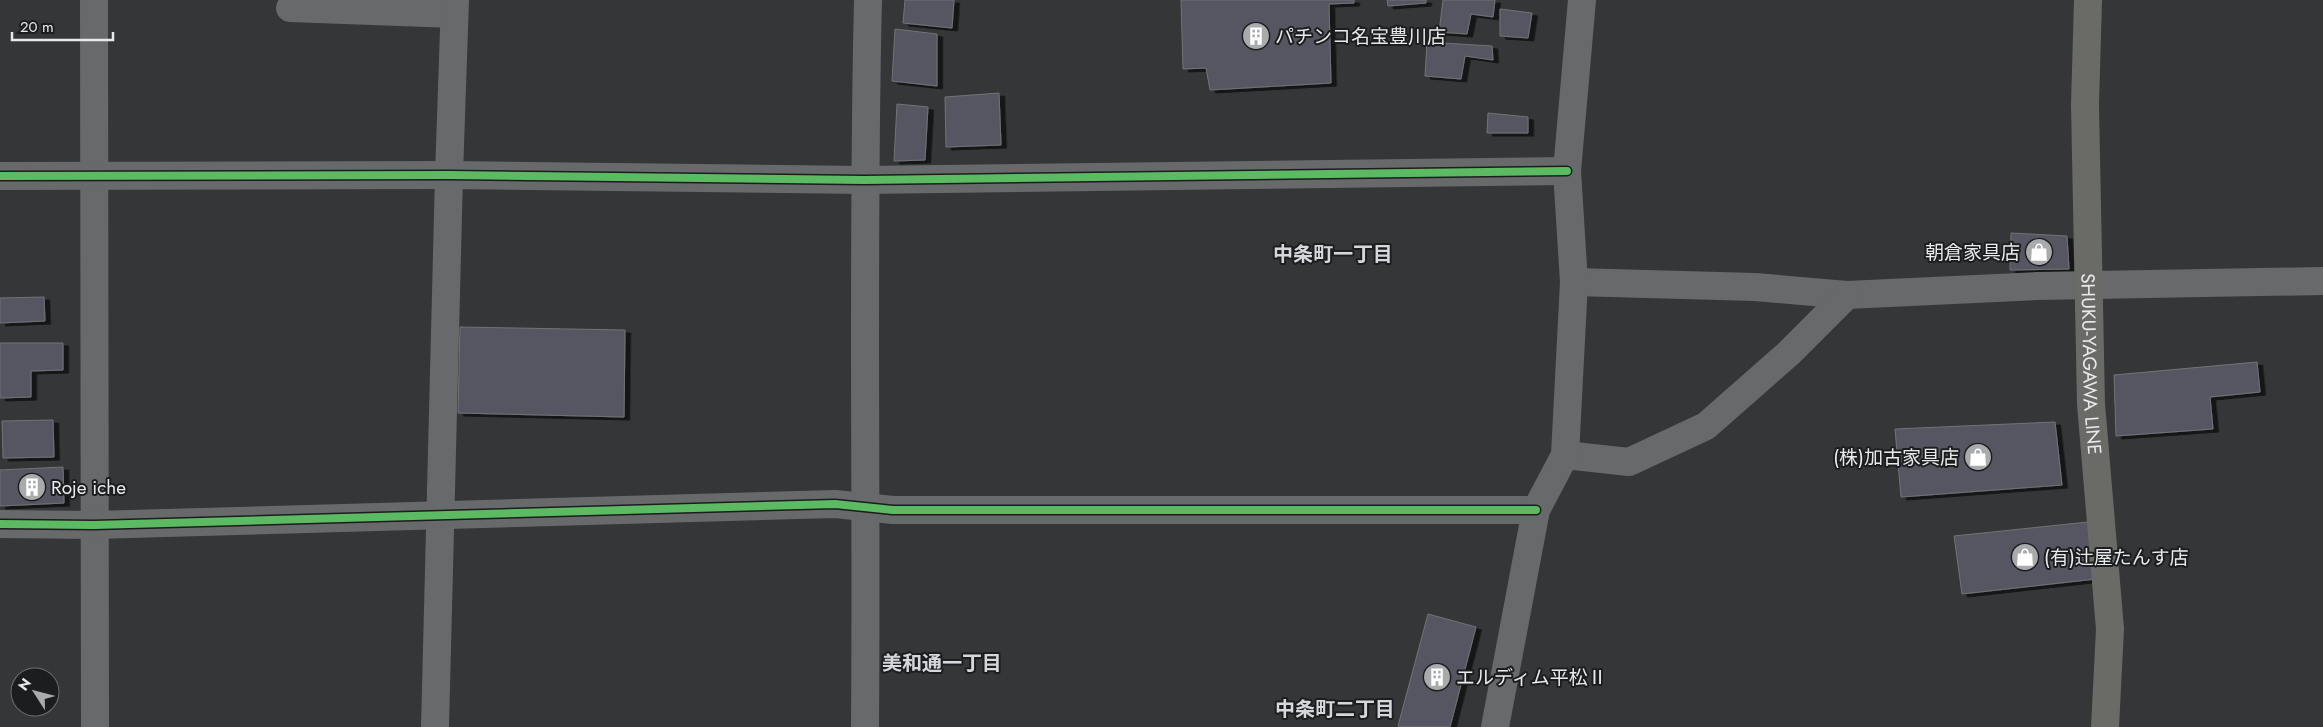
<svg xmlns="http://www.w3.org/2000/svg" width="2323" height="727" viewBox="0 0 2323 727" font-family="Jost,'Noto Sans JP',sans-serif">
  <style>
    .building { fill: #565664; stroke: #727375; filter: url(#shadow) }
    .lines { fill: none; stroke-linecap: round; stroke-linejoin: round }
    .minor { stroke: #68696a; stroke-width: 28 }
    .tertiary { stroke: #68696a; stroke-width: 28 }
    .secondary { stroke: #6a6a67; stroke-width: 28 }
    .cycleway-casing { stroke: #1c1d1e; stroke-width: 11 }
    .cycleway { stroke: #5cba63; stroke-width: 8 }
    .labels { text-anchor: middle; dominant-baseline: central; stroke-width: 4; stroke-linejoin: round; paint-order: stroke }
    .poi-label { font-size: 19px; fill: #e8e9eb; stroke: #1c1d1e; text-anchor: start }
    .street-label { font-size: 19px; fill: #e8e9eb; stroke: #1c1d1e }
    .neighbourhood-label { font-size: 20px; font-weight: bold; fill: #d4d7db; stroke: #1c1d1e }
  </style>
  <defs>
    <filter id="shadow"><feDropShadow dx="5.5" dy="3" stdDeviation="0" flood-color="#0009"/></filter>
  </defs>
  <rect width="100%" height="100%" fill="#343638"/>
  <g class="building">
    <path d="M905,0h49l-2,28 -49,-5z"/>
    <path d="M1181,0h173v3l-25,1 2,79 -121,7 -4,-22 -23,1z"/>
    <path d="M1387,0h39v3l-38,3z"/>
    <path d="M1443,0h52l-2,17 -22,-3 -4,20 -28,-2z"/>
    <path d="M1500,9l32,4 -4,25 -28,-2z"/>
    <path d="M895,29l42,5v52l-45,-5z"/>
    <path d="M1427,42l65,4 1,14 -28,-4 -4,23 -36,-3z"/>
    <path d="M999,93l2,52 -55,2 -1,-50z"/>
    <path d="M897,104l31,3 -3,53 -31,1z"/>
    <path d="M1488,113l40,4v16h-41z"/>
    <path d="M2011,233l56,3 2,33 -59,1z"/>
    <path d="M44,297l1,24 -45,2v-25z"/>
    <path d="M460,327l165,3 -1,87 -166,-4z"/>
    <path d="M0,343h63v27l-32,1v26l-31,1z"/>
    <path d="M2257,362l3,30 -50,5 3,32 -97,7 -2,-61z"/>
    <path d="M53,420l1,37 -51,1 -1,-37z"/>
    <path d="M2055,422l7,63 -161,12 -6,-68z"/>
    <path d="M63,467l1,36 -64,3v-36z"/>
    <path d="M2088,522l8,57 -134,15 -8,-58z"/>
    <path d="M1428,614l48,13 -26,100h-50l-2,-1z"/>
  </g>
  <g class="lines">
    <g class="minor">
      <path d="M94,0l1,727"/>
      <path d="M290,8l164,6"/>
      <path d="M0,176l449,-1 415,5 703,-9"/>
      <path d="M1574,282l181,5 92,8 190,-9 286,-5"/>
      <path d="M1565,455l64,7 77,-36 83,-73 58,-58"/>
      <path d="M0,524l94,1 741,-21 58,6h643"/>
      <path d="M435,727l14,-552 6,-175"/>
      <path d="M1495,727l41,-217 29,-55 9,-173 -7,-111 15,-171"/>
    </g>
    <path class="tertiary" d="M865,727c2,-242 -3,-485 3,-727"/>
    <path class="secondary" id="s1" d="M2088,0l-3,105 6,299 19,225 -5,98"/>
    <g class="cycleway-casing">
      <g id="cycleway">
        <path d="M0,176l449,-1 415,5 703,-9"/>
        <path d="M0,524l94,1 741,-21 58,6h643"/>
      </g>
    </g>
    <use href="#cycleway" class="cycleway"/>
  </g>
  <defs>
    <g id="building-disc" transform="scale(1.4375)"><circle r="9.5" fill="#a9aaac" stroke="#1c1d1e"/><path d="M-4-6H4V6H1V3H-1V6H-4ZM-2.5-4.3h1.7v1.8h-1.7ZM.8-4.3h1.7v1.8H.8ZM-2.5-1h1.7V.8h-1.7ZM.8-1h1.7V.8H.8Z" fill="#fff"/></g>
    <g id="shop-disc" transform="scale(1.4375)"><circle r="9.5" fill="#a9aaac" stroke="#1c1d1e"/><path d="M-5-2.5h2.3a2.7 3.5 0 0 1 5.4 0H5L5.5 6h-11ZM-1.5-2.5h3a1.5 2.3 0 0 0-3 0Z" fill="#fff"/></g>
  </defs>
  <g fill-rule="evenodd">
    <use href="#building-disc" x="1256" y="36"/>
    <use href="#shop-disc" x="2039" y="252"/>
    <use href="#shop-disc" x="1978" y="457"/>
    <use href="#building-disc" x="32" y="487"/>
    <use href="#shop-disc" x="2025" y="557"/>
    <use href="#building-disc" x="1437" y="677"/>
  </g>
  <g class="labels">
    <g class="poi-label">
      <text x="1275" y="36">パチンコ名宝豊川店</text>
      <text x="2020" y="252" text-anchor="end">朝倉家具店</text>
      <text x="1959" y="457" text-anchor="end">(株)加古家具店</text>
      <text x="51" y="487">Roje iche</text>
      <text x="2044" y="557">(有)辻屋たんす店</text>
      <text x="1456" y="677">エルディム平松Ⅱ</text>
    </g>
    <g class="street-label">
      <text stroke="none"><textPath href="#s1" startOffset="364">SHUKU-YAGAWA LINE</textPath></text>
    </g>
    <g class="neighbourhood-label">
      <text x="1333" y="254">中条町一丁目</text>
      <text x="942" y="663">美和通一丁目</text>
      <text x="1335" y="709">中条町二丁目</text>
    </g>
  </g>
  <g transform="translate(35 692) rotate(306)"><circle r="24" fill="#1c1d1e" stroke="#6e6f70"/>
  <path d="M0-4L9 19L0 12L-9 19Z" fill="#a9aaac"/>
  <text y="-8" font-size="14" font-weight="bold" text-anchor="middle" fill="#e8e9eb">N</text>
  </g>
  <path d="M12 32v8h101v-8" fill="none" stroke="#e8e9eb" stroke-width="2.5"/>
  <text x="20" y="32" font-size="15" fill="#e8e9eb" stroke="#1c1d1e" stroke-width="4" paint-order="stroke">20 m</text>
</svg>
